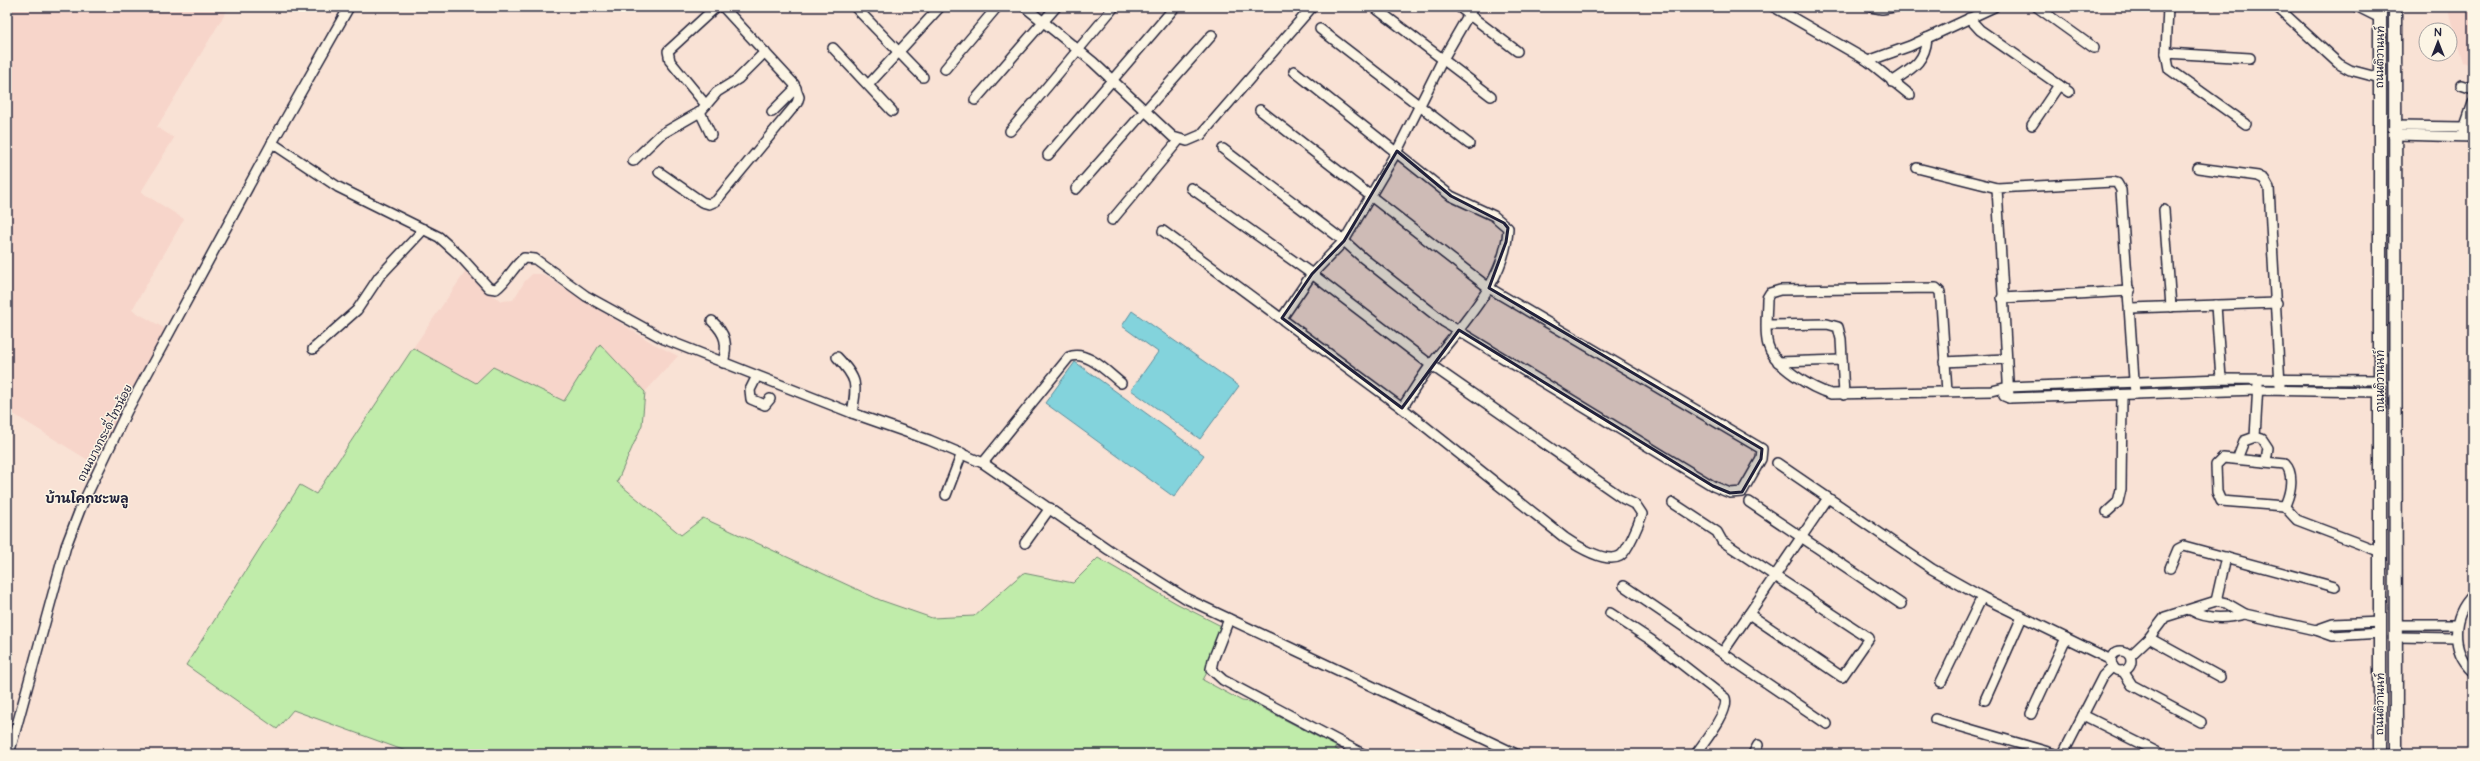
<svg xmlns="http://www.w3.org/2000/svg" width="2480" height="761" viewBox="0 0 2480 761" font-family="'Architects Daughter','Playpen Sans Thai',sans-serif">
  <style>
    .built { fill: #f7d5ca }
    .green { fill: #c0ecaa; stroke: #718772 }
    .water { fill: #83d3dc; stroke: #5c8c9c }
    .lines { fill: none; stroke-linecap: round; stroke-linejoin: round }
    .minor-casing { stroke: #22223b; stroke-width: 12 }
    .major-casing { stroke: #22223b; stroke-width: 15 }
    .minor { stroke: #fcf5e5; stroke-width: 9 }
    .major { stroke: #fcf5e5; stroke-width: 12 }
    .marked { fill: #22223b; fill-opacity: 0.2; stroke: #22223b; stroke-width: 3; stroke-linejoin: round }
    .labels { text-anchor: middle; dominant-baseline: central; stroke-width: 3; stroke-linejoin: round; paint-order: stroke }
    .street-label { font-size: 11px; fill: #22223b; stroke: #fcf5e5 }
    .quarter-label { font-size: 13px; font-weight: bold; fill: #22223b; stroke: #fcf5e5 }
  </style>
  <rect width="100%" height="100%" fill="#f9e2d5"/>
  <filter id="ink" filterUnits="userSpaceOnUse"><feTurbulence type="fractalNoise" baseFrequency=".025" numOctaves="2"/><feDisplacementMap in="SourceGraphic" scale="8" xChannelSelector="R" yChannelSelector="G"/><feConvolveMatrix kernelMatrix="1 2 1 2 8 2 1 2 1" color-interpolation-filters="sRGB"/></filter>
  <g filter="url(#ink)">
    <g class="built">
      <path d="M7,7h222l-72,120 17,11 -33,54 43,27 -52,91 39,22 -70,136 -94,-58z"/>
      <path d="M2447,7h26v59l-10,-4z"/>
      <path d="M466,271l22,22 14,8 11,-1 12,-19 7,-7h10l112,70 24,12 -33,36 -45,-47 -36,56 -71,-34 -17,16 -63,-35z"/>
    </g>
    <path class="green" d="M600,344l45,48 -3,33 -25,57 64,53 22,-17 177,82 52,18 42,-2 49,-43 50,10 25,-25 78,45 53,27 -26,50 39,21 9,1 86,45 -3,1 10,6h-930l-121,-44 -16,19 -91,-64 114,-180 16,9 97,-146 63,35 17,-16 71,34z"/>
    <g class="water">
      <path d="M1132,311l107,75 -39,53 -69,-49 27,-38 -36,-26z"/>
      <path d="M1075,362l129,93 -30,42 -129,-94z"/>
    </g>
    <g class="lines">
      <g class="minor-casing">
        <g id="minor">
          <path d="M1025,7l68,55 80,75 14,4 14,-6 111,-128"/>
          <path d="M1374,7l117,89"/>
          <path d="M1459,7l58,44"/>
          <path d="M1774,7l94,54 42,-15 84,-39"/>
          <path d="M1871,7l11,2 12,-2"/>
          <path d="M2037,7l57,41"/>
          <path d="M2168,7l-2,46 3,16 77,55"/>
          <path d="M2277,7l62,57 11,6 30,8"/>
          <path d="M2358,7l22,11"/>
          <path d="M856,8l67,69"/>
          <path d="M1969,18l11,12 89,62"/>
          <path d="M1320,29l149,115"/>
          <path d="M833,48l59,63"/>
          <path d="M2166,53l84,5"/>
          <path d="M1868,61l42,34"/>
          <path d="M945,69l52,-62"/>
          <path d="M1294,71l157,125 43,20 14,12c-2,54 -47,96 -77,137 -10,13 -19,28 -29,43"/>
          <path d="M1892,82c19,-13 33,-19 35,-44"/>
          <path d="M869,84l71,-77"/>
          <path d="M2461,85l12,4"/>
          <path d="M975,100l81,-93"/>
          <path d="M706,105l11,-13 21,-13 27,-27"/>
          <path d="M700,112l11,23"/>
          <path d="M772,112l24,-24"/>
          <path d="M2032,125l27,-40"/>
          <path d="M2396,126l69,1 8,9"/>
          <path d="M1010,131l104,-124"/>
          <path d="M2463,132l10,-29"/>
          <path d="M2396,135l77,2"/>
          <path d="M272,143l66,44 101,50 21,19 29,32 7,1c11,-8 17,-22 28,-31l11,1 51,37 78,43 188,74 77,27 54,23 126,87 78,49 329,155"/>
          <path d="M1223,149l121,92 19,17 81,64 269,164 17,7 12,-1 19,-33 1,-10 -273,-161 -229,-178"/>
          <path d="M1048,155l127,-148"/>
          <path d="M633,161l27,-26 40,-23 6,-7 -36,-44 -2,-10 48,-44"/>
          <path d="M1917,168l80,20"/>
          <path d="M2198,168l60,8 6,3 5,9 11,197"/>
          <path d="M659,172l43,30 7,2 7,-3 81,-98 2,-6 -5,-13 -71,-77"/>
          <path d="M1076,189l136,-154"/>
          <path d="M2164,210l7,97"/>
          <path d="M1112,220l67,-80"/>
          <path d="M1163,231l239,177 163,130c12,8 41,26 55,18 8,-5 19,-33 22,-42l-6,-9 -12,-6 -193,-134 -119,-91 -121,-86"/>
          <path d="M2002,298l128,-7"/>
          <path d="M2216,305l5,74"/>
          <path d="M2131,308l146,-5"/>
          <path d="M1282,318l30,-44 32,-33 53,-90 46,-92 30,-52"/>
          <path d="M712,321c14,13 16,23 11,42"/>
          <path d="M1767,325l60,-1 11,3 3,12 3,56"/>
          <path d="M313,349l44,-39 22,-33 45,-48"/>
          <path d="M837,357c21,22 20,27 15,56"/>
          <path d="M1778,362l64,-2"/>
          <path d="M1944,362l61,-3"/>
          <path d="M757,376l-7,14 1,9 14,6 5,-6"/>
          <path d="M1947,392l-6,-90 -1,-10 -4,-4 -156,2 -10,3 -3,5c0,15 -3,34 1,47 6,21 43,43 63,49l161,-3 16,-4 213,-8 159,1"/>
          <path d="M2004,396l5,2 249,-8 122,2"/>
          <path d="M2009,398l-12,-210 116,-6 4,1 4,7 14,204"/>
          <path d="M2255,437l7,2 6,9 -2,13"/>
          <path d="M2223,458l62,6c9,9 6,27 1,39l-2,3 -63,-5 -4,-9 -1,-27z"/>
          <path d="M2237,459l7,-18 11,-4 3,-53"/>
          <path d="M983,463l86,-106c17,-8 39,16 52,26"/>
          <path d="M1777,463l155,106 50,28 129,63"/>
          <path d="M946,495l16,-42"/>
          <path d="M1749,502l152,102"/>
          <path d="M1673,503l44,29 5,9 147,97 -27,39 -93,-63"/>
          <path d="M2284,506l13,14 84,32"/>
          <path d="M2107,512l11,-10 3,-13 1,-94"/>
          <path d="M1025,543l25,-35"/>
          <path d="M2170,568l8,-19 6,-3 151,41"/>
          <path d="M1624,586l203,138"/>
          <path d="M2473,595c-21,21 -23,56 0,77"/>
          <path d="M2216,601l10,-44"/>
          <path d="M2191,610c17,10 35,9 54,4"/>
          <path d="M1610,613l41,27 74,58c5,13 -21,44 -29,56"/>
          <path d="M1229,619l-16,41 -2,9 12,11 140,74"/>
          <path d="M2396,625h60"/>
          <path d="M2316,630l17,-6 48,-2"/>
          <path d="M2396,637l60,1"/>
          <path d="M2149,638l71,39"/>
          <circle cx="2121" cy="661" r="10"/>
          <path d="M1723,652l105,-154"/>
          <path d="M2130,656l19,-18 16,-21 51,-16 10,2 19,11 71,16 17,6 48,-3"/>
          <path d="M2123,671l9,14 69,37"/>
          <path d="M1941,682l41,-85"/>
          <path d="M1985,700l37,-83"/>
          <path d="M2031,714l35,-76"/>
          <path d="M2083,715l78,39"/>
          <path d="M1935,719l120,35"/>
          <path d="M9,754l57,-208 15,-39 46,-96 145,-268 77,-136"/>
          <path d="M1753,754l5,-9"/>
          <path d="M2063,754l40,-78 10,-10"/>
        </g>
      </g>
      <g class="major-casing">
        <g id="major">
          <path d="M2395,7l1,747"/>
          <path d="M2380,754v-747"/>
        </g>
      </g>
      <use href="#minor" class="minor"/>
      <use href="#major" class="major"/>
    </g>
  </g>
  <path class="marked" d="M1397,151l54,45 53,27 4,5 -2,14 -17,46 273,161 -1,10 -19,33 -12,1 -17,-7 -254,-156 -57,78 -120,-90 30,-44 32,-33z"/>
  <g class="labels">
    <g class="street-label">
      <text transform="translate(2380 57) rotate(-89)">ถนนติวานนท์</text>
      <text transform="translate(2380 381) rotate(-90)">ถนนติวานนท์</text>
      <text transform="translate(105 433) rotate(-63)">ถนนบางกระดี่-ไทรน้อย</text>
      <text transform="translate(2380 704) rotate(-89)">ถนนติวานนท์</text>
    </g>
    <g class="quarter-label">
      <text x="87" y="499">บ้านโคกชะพลู</text>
    </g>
  </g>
  <rect width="2480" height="761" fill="none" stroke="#fcf5e5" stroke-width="24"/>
  <rect x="12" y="12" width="2456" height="737" fill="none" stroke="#22223b" stroke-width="1.5" filter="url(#ink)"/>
  <g transform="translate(2438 42)"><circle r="19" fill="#fcf5e5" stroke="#a5a1a1"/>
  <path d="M0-3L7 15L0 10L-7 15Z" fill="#22223b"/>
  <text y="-6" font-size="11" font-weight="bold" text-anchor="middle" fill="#22223b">N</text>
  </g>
</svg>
